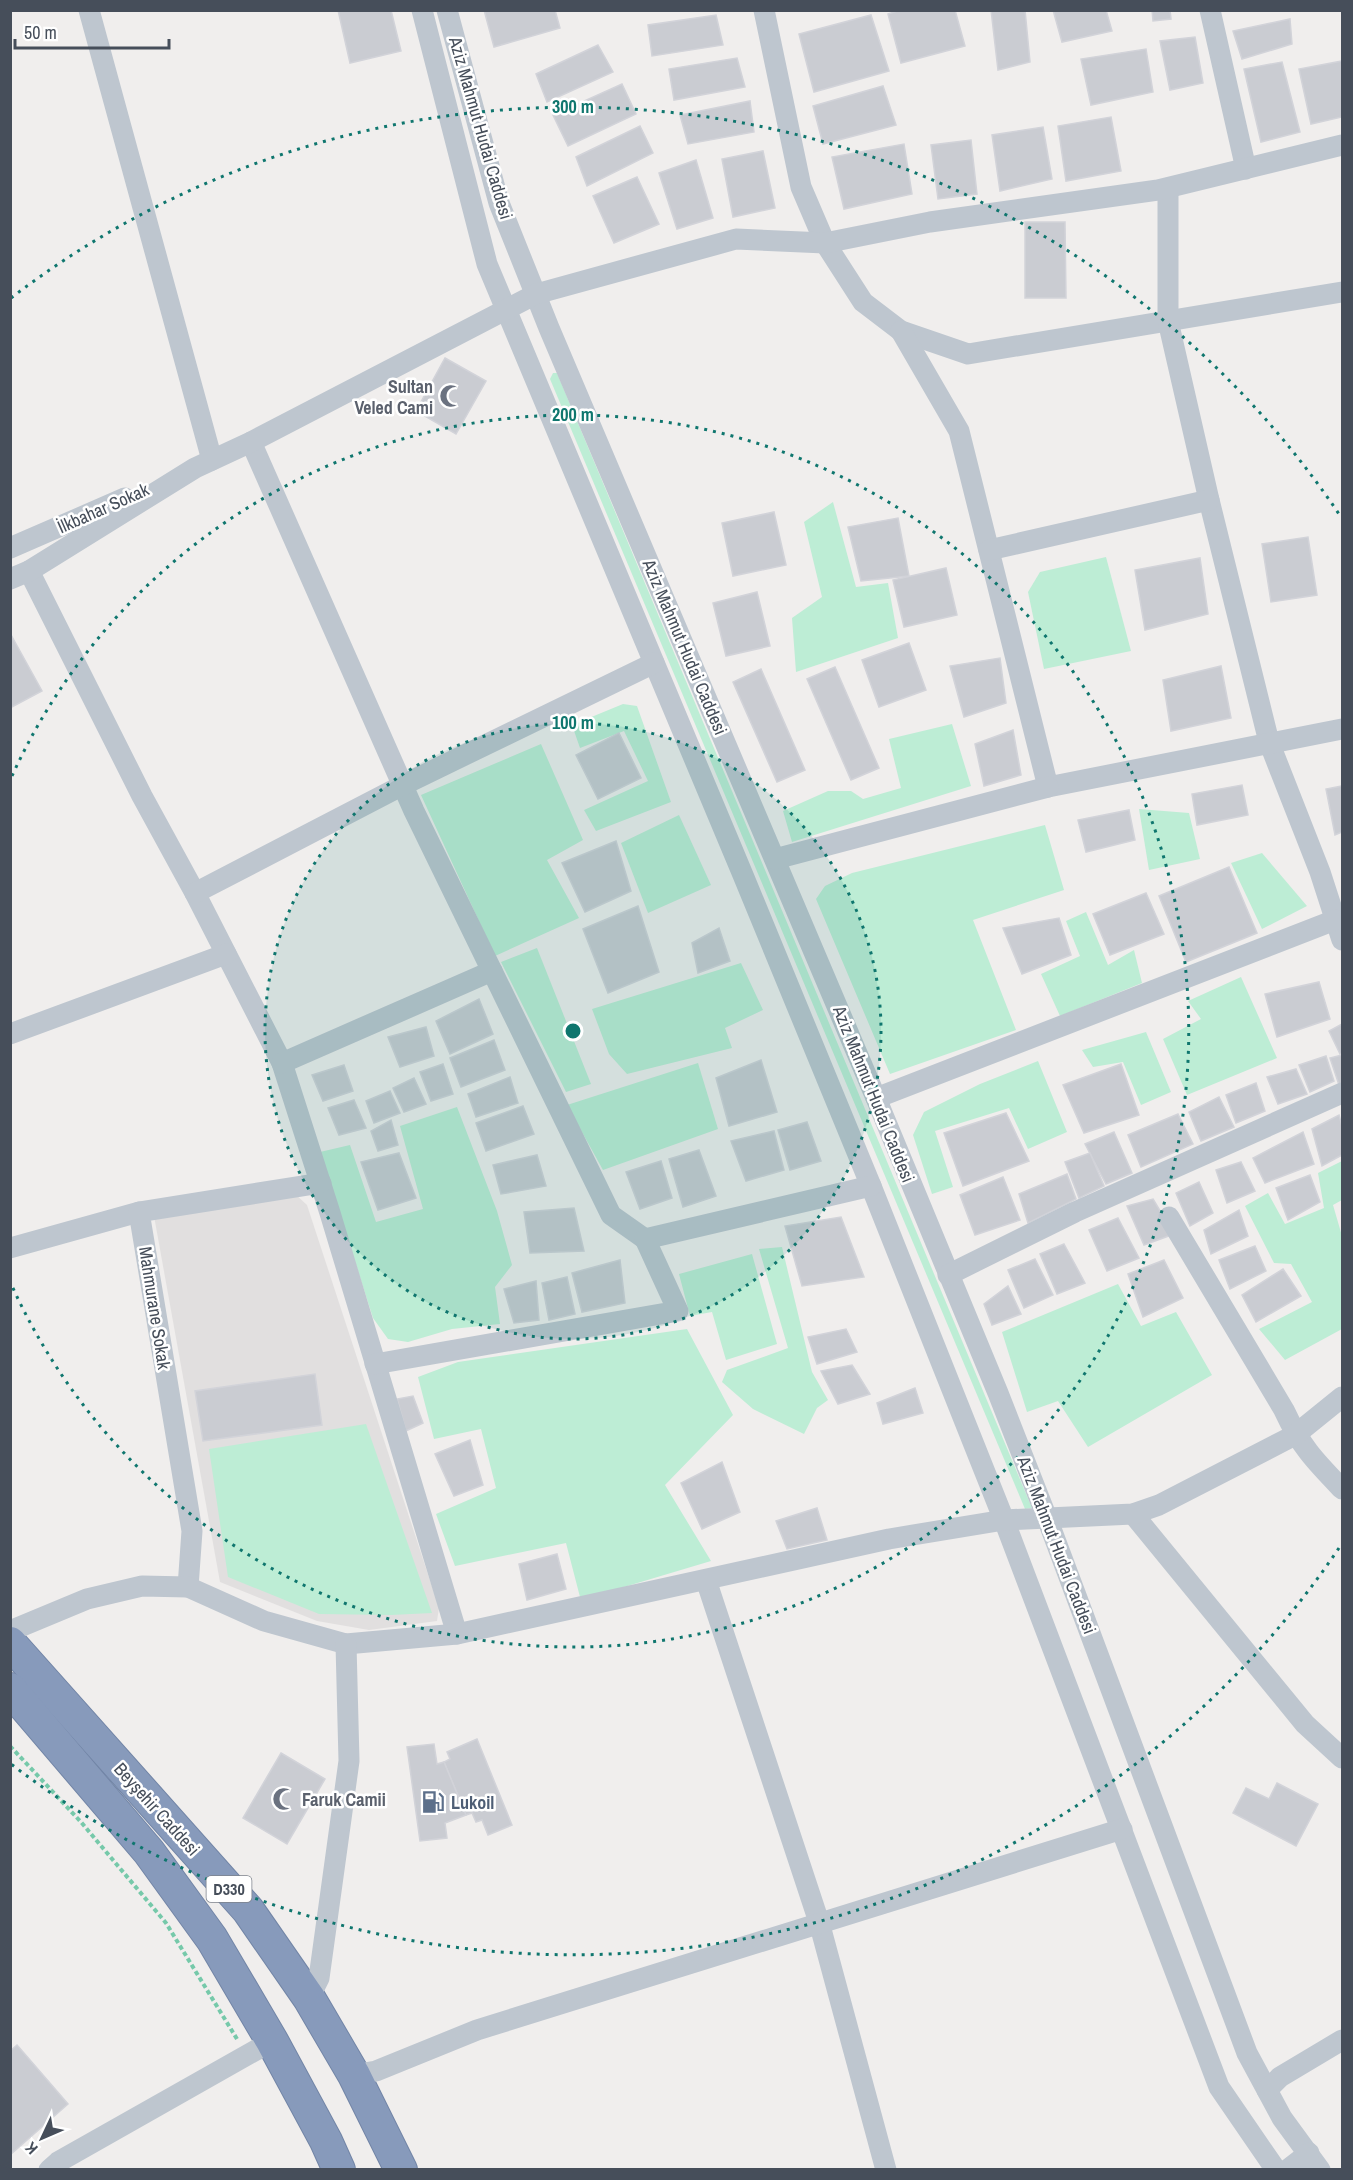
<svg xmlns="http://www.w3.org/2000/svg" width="1353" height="2180" viewBox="0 0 1353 2180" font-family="'Archivo Narrow',sans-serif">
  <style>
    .education { fill: #e1dfdf }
    .green { fill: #bdedd5 }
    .building { fill: #caccd2; stroke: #d2d3d9; stroke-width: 1.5 }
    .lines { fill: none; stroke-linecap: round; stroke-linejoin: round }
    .highway-casing { stroke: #7285a6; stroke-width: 34 }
    .path { stroke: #76c9aa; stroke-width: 4; stroke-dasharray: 4.5 3; stroke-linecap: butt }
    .minor { stroke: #bec6cf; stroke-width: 21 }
    .highway { stroke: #879abb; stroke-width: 32 }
    .ring { fill: none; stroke: #0f766e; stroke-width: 3; stroke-dasharray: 3 6 }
    .labels { text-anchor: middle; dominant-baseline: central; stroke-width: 5; stroke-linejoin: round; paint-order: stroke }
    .shield { fill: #fff; stroke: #7e838c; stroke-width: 1.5 }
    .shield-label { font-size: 16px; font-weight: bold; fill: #464e5a }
    .street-label { font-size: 18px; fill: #464e5a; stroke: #fff }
    .worship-label { font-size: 18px; font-weight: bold; fill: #5b616d; stroke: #fff; text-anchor: end }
    .service-label { font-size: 18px; font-weight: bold; fill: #4e5e75; stroke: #fff; text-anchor: start }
    .centre { fill: #0f766e; stroke: #fff; stroke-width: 3 }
    .ring-label { font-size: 18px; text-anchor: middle; font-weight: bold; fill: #0f766e; stroke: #fff; stroke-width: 5; stroke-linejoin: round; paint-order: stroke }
  </style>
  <rect width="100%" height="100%" fill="#f0eeed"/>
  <path class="education" d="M294,1193l13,12 132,403 -2,13 -68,9 -52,-9 -97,-39 -66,-366z"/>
  <g class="green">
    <path d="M553,373h4l475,1135 -7,1 -475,-1130z"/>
    <path d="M833,502l23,85 32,-4 10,55 -102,34 -4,-54 30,-21 -18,-75z"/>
    <path d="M1106,557l25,94 -87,18 -16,-77 12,-20z"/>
    <path d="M623,704l14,2 34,96 -75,29 -12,-21 64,-29 -24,-50 -44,17 -8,-23z"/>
    <path d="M952,724l19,62 -179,56 -9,-31 45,-20h23l12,8 38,-11 -12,-49z"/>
    <path d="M541,744l42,96 -36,20 32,58 -84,38 -74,-161z"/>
    <path d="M1139,809l50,4 11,46 -51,11z"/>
    <path d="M679,815l32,70 -63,28 -27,-70z"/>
    <path d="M1045,825l19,65 -91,30 43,110 -126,44 -74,-175 9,-13 27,-13z"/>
    <path d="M1262,853l45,53 -45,23 -31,-66z"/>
    <path d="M1086,912l22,53 26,-15 8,33 -82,33 -19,-42 39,-18 -14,-35z"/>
    <path d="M537,948l54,136 -25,8 -65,-130z"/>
    <path d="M741,963l22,47 -38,18 7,20 -105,26 -18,-20 -17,-45z"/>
    <path d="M1241,977l36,81 -90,37 -24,-56 38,-20 -13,-18z"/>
    <path d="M1146,1032l25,60 -30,13 -18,-43 -30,5 -11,-17z"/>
    <path d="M1038,1061l29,71 -39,17 -19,-41 -74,23 18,56 -21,7 -19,-59 11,-23 56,-28z"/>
    <path d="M698,1063l20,66 -115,41 -36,-65z"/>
    <path d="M457,1107l40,104 15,54 -17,22 5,37 -48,5 -44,13 -20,-3 -15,-21 -53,-166 30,-7 26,77 47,-13 -23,-83z"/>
    <path d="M1342,1161v39l-9,5 9,31v93l-57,31 -26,-31 53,-27 -21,-38 -17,-1 -29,-57 23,-13 17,31 39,-16 -6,-35z"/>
    <path d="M782,1247l30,125 16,28 -11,8 -13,26 -51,-25 -31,-27 5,-12 61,-22 -29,-99z"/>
    <path d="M752,1254l25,90 -51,16 -14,-48 -22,4 -11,-42z"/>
    <path d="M1118,1284l23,42 35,-14 36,63 -124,72 -30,-46 -31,11 -25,-80z"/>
    <path d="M687,1329l46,86 -68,70 46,76 -97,29 -34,7 -14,-54 -111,23 -19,-52 60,-26 -15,-59 -47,10 -16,-62 40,-15z"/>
    <path d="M366,1424l66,189 -41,2 -72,-1 -91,-37 -19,-128z"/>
  </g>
  <g class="building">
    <path d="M338,10h53l10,41 -51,12z"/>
    <path d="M484,10h71l5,18 -66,19z"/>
    <path d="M900,10h55l10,36 -64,17 -13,-49z"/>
    <path d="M991,10h34l5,52 -32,8z"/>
    <path d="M1053,10h53l6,21 -50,11z"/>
    <path d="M1152,10h18l1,9 -18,2z"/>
    <path d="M716,15l7,30 -71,11 -4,-31z"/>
    <path d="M871,15l18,56 -75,21 -15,-58z"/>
    <path d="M1290,19l2,25 -50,15 -9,-28z"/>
    <path d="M1195,37l8,46 -33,7 -10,-49z"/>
    <path d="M598,45l15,27 -66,30 -11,-28z"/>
    <path d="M1146,49l7,43 -62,13 -10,-46z"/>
    <path d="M737,58l8,29 -71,13 -5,-31z"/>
    <path d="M1342,61v56l-31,7 -12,-55z"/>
    <path d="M1282,62l18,70 -39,10 -17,-73z"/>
    <path d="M622,84l14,30 -68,32 -15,-31z"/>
    <path d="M883,86l13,39 -73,19 -10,-38z"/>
    <path d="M750,101l4,31 -66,12 -8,-29z"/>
    <path d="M1111,117l10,54 -55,10 -8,-55z"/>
    <path d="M640,126l13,27 -66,33 -11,-29z"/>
    <path d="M1043,127l9,52 -52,12 -8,-56z"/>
    <path d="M971,140l6,54 -39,5 -7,-54z"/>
    <path d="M904,144l8,50 -68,15 -12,-52z"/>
    <path d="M763,151l12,57 -42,9 -11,-58z"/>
    <path d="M696,160l17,58 -36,11 -18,-56z"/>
    <path d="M637,177l22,47 -45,19 -21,-47z"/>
    <path d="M1025,222h40l1,76h-41z"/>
    <path d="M445,358l41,23 -30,53 -40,-23z"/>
    <path d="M774,512l12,53 -53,11 -11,-53z"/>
    <path d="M898,518l11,58 -48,5 -13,-54z"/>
    <path d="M1308,537l9,58 -46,7 -9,-58z"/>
    <path d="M1200,558l8,56 -63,16 -10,-60z"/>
    <path d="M946,568l11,47 -53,12 -11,-47z"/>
    <path d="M757,592l13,54 -44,10 -13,-53z"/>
    <path d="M10,633l32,58 -32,17z"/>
    <path d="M909,643l17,47 -47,17 -17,-47z"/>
    <path d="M1000,658l6,45 -42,14 -14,-51z"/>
    <path d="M1221,666l10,52 -60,13 -8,-51z"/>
    <path d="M835,667l44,101 -28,12 -44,-101z"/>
    <path d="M761,669l44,101 -28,12 -44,-100z"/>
    <path d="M1013,730l8,45 -37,11 -9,-42z"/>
    <path d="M619,733l22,45 -43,21 -22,-44z"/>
    <path d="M1242,785l6,30 -51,10 -5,-31z"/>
    <path d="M1342,786v46l-7,3 -9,-46z"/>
    <path d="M1129,810l6,30 -49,12 -8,-32z"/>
    <path d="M616,841l15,50 -46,21 -23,-49z"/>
    <path d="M1229,867l28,66 -71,29 -27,-66z"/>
    <path d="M1146,893l18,41 -54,21 -17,-41z"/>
    <path d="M638,906l21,66 -51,21 -25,-64z"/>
    <path d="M1059,918l12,37 -49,19 -19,-46z"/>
    <path d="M719,928l11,33 -32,12 -6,-30z"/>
    <path d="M1319,982l11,37 -53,18 -12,-43z"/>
    <path d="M479,999l14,35 -43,20 -14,-33z"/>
    <path d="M1342,1024v29l-2,1 -11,-23z"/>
    <path d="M426,1027l8,29 -34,11 -12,-30z"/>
    <path d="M494,1040l11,30 -44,17 -11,-29z"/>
    <path d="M1342,1055v32l-2,1 -10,-30z"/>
    <path d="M1326,1056l8,25 -24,11 -11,-27z"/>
    <path d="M761,1060l16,52 -48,14 -13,-48z"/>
    <path d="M443,1064l10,30 -22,7 -11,-29z"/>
    <path d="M1121,1064l18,51 -55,18 -21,-48z"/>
    <path d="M344,1065l9,26 -30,10 -11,-26z"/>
    <path d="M1296,1069l11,25 -29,10 -11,-27z"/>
    <path d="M510,1077l8,26 -42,14 -8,-23z"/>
    <path d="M414,1078l12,26 -22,8 -11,-24z"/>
    <path d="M1256,1083l9,28 -29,12 -10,-28z"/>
    <path d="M390,1091l10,22 -26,10 -8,-22z"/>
    <path d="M1219,1097l15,30 -33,14 -12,-29z"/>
    <path d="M354,1100l12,28 -27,7 -11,-27z"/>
    <path d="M523,1106l11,28 -48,17 -10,-28z"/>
    <path d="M1006,1113l23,48 -66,25 -19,-53z"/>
    <path d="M1178,1114l15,30 -52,23 -13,-32z"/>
    <path d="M1339,1115l3,11v29l-20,11 -10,-37z"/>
    <path d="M391,1120l7,25 -20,6 -7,-20z"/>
    <path d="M807,1122l14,39 -31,9 -12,-40z"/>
    <path d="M774,1131l10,39 -38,11 -15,-40z"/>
    <path d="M1114,1132l18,41 -26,11 -21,-40z"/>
    <path d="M1303,1132l11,32 -49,19 -12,-25z"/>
    <path d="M699,1150l17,46 -33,11 -14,-48z"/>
    <path d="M399,1153l17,45 -38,12 -17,-48z"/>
    <path d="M1090,1153l14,33 -25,12 -14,-36z"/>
    <path d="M537,1155l9,31 -45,8 -8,-29z"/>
    <path d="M661,1161l11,37 -32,11 -14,-37z"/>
    <path d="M1241,1162l14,29 -28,12 -11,-33z"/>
    <path d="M1067,1174l9,25 -48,24 -9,-29z"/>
    <path d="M1310,1175l10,27 -32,18 -12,-32z"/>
    <path d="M1003,1177l17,43 -45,15 -15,-40z"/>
    <path d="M1199,1182l14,31 -23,13 -14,-33z"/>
    <path d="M1153,1199l21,35 -30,11 -17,-39z"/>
    <path d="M574,1208l10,43 -54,2 -6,-41z"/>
    <path d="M1239,1210l9,26 -37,18 -7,-24z"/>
    <path d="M841,1217l23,60 -62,9 -17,-60z"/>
    <path d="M1118,1218l21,40 -32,13 -18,-41z"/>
    <path d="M1064,1244l21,39 -28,11 -17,-40z"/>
    <path d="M1255,1246l11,25 -36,18 -11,-29z"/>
    <path d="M1035,1259l18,36 -29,13 -16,-38z"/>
    <path d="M620,1260l5,43 -43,9 -10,-39z"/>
    <path d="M1164,1260l19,38 -40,19 -15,-43z"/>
    <path d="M1283,1269l18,27 -45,26 -14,-27z"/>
    <path d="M567,1277l8,37 -26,6 -7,-37z"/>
    <path d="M536,1281l3,39 -25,3 -10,-34z"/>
    <path d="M1008,1286l13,28 -29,11 -8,-21z"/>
    <path d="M846,1329l11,23 -40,12 -9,-27z"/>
    <path d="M852,1365l18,29 -32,10 -17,-33z"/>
    <path d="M315,1374l7,51 -119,16 -8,-50z"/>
    <path d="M915,1388l8,25 -40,11 -6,-21z"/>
    <path d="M413,1396l10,27 -17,8 -9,-32z"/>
    <path d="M470,1440l13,45 -29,11 -19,-42z"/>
    <path d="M722,1462l18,50 -38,17 -21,-46z"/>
    <path d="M817,1508l10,32 -40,9 -11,-28z"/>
    <path d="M557,1554l9,35 -39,11 -8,-36z"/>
    <path d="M477,1739l35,86 -24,10 -6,-15 -6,2 -4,-9 -6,2 -22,-53 6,-3 -3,-7z"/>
    <path d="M434,1744l3,20 7,-2 22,53 -21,8 2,15 -27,3 -13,-94z"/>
    <path d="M281,1753l44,26 -38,65 -44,-26z"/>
    <path d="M1277,1783l41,21 -22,42 -63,-33 13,-25 23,11z"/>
    <path d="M17,2045l51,59 -57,50 -1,-103z"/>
  </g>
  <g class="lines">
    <g class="highway-casing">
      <g id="highway">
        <path d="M10,1643l238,267 61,88 45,77 47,95"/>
        <path d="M10,1689l139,163 63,87 60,102 54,100 13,29"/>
      </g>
    </g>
    <path class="path" d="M10,1746l71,76 85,101 71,116"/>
    <g class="minor">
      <path d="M89,10l123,450"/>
      <path d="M422,10l65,254 256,611 128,311 133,334 215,567 57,83"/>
      <path d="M447,10l52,193 50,125 327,770 122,295 49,125 200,535 35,65 38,52"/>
      <path d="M764,10l37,177 24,56 38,59 38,29 67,23 374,-62"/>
      <path d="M1210,10l36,159"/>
      <path d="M1168,188v133l41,179 60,242 51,130 22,68"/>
      <path d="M901,331l58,100 89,356 294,-58"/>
      <path d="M251,442l163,369 197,404 34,24"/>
      <path d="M10,548l115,-50"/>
      <path d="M989,550l220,-50"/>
      <path d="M29,571l113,225 53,97 87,170 48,150 127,421"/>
      <path d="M10,579l19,-8 166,-103 56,-26 285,-148 200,-55 89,4 105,-21 228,-32 184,-45"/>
      <path d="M775,859l273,-72"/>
      <path d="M195,893l208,-108 251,-122"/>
      <path d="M10,1034l216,-80"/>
      <path d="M282,1063l210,-92"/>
      <path d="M876,1098l459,-178"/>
      <path d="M1169,1217l115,193c17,37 31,51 58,79"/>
      <path d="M10,1248l129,-36"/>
      <path d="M948,1275l127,-63 267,-119"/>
      <path d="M375,1364l303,-53 -33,-72 226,-53"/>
      <path d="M1133,1514l172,210 37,34"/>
      <path d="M706,1580l113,342 67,248"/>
      <path d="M188,1587l4,-56 -53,-319 182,-29"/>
      <path d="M10,1631l77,-32 55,-13 46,1 76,34 82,23 111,-10 432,-95 115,-19 129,-6 26,-9 136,-70 47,-38"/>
      <path d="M309,1998l10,-20 30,-217 -3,-117"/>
      <path d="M354,2075l22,-4 101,-41 645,-201"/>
      <path d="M1267,2090l13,-13 62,-37"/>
      <path d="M49,2170l9,-8 214,-121"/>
      <path d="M1287,2170l22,-17"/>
    </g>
    <use href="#highway" class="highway"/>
  </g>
  <circle cx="573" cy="1031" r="308" fill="#0f766e" fill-opacity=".12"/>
  <g class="ring">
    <circle cx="573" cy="1031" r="308"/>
    <path d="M12 776A616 616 0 1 1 12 1286"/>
    <path d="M1339 1548A924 924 0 0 1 11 1764M11 298A924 924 0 0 1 1339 514"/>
  </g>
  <defs>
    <g id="mosque-bare" transform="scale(1.8)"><path d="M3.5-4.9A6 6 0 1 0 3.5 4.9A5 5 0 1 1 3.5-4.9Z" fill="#6b7280" stroke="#fff" stroke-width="2.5" paint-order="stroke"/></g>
    <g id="fuel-bare" transform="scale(1.8)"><path d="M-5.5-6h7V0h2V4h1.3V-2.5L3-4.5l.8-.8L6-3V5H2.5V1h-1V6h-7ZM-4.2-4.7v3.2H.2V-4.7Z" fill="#5c6f8a" stroke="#fff" stroke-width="2.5" paint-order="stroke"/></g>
  </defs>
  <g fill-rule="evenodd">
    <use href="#mosque-bare" x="451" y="396"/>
    <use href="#mosque-bare" x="284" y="1799"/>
    <use href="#fuel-bare" x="433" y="1802"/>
  </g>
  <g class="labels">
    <rect class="shield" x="206.5" y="1876" width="45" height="26" rx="4.5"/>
    <g class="shield-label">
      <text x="229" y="1889">D330</text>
    </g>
    <g class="street-label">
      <text transform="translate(481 128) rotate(74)">Aziz Mahmut Hudai Caddesi</text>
      <text transform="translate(103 508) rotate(-24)">İlkbahar Sokak</text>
      <text transform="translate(685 647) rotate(67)">Aziz Mahmut Hudai Caddesi</text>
      <text transform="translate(874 1094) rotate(68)">Aziz Mahmut Hudai Caddesi</text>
      <text transform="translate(155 1308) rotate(81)">Mahmurane Sokak</text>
      <text transform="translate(1057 1545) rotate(69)">Aziz Mahmut Hudai Caddesi</text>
      <text transform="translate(157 1809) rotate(48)">Beyşehir Caddesi</text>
    </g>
    <g class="worship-label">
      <text x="433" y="386">Sultan<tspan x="433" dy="21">Veled Cami</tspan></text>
      <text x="302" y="1799" text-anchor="start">Faruk Camii</text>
    </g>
    <g class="service-label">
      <text x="451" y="1802">Lukoil</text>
    </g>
  </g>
  <circle cx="573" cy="1031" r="9" class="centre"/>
  <g class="ring-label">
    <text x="573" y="113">300 m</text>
    <text x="573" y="421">200 m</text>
    <text x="573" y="729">100 m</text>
  </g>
  <rect width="1353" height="2180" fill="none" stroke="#464e5a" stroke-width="24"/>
  <g transform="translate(42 2138) rotate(226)" stroke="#ffffff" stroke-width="4.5" paint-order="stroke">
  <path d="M0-4.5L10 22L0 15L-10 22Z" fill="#464e5a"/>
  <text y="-9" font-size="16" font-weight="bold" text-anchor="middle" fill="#464e5a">K</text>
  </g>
  <path d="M15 39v9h154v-9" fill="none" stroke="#464e5a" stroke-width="3"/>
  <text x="24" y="39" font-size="18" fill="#464e5a" stroke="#ffffff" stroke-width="4.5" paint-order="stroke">50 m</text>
</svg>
